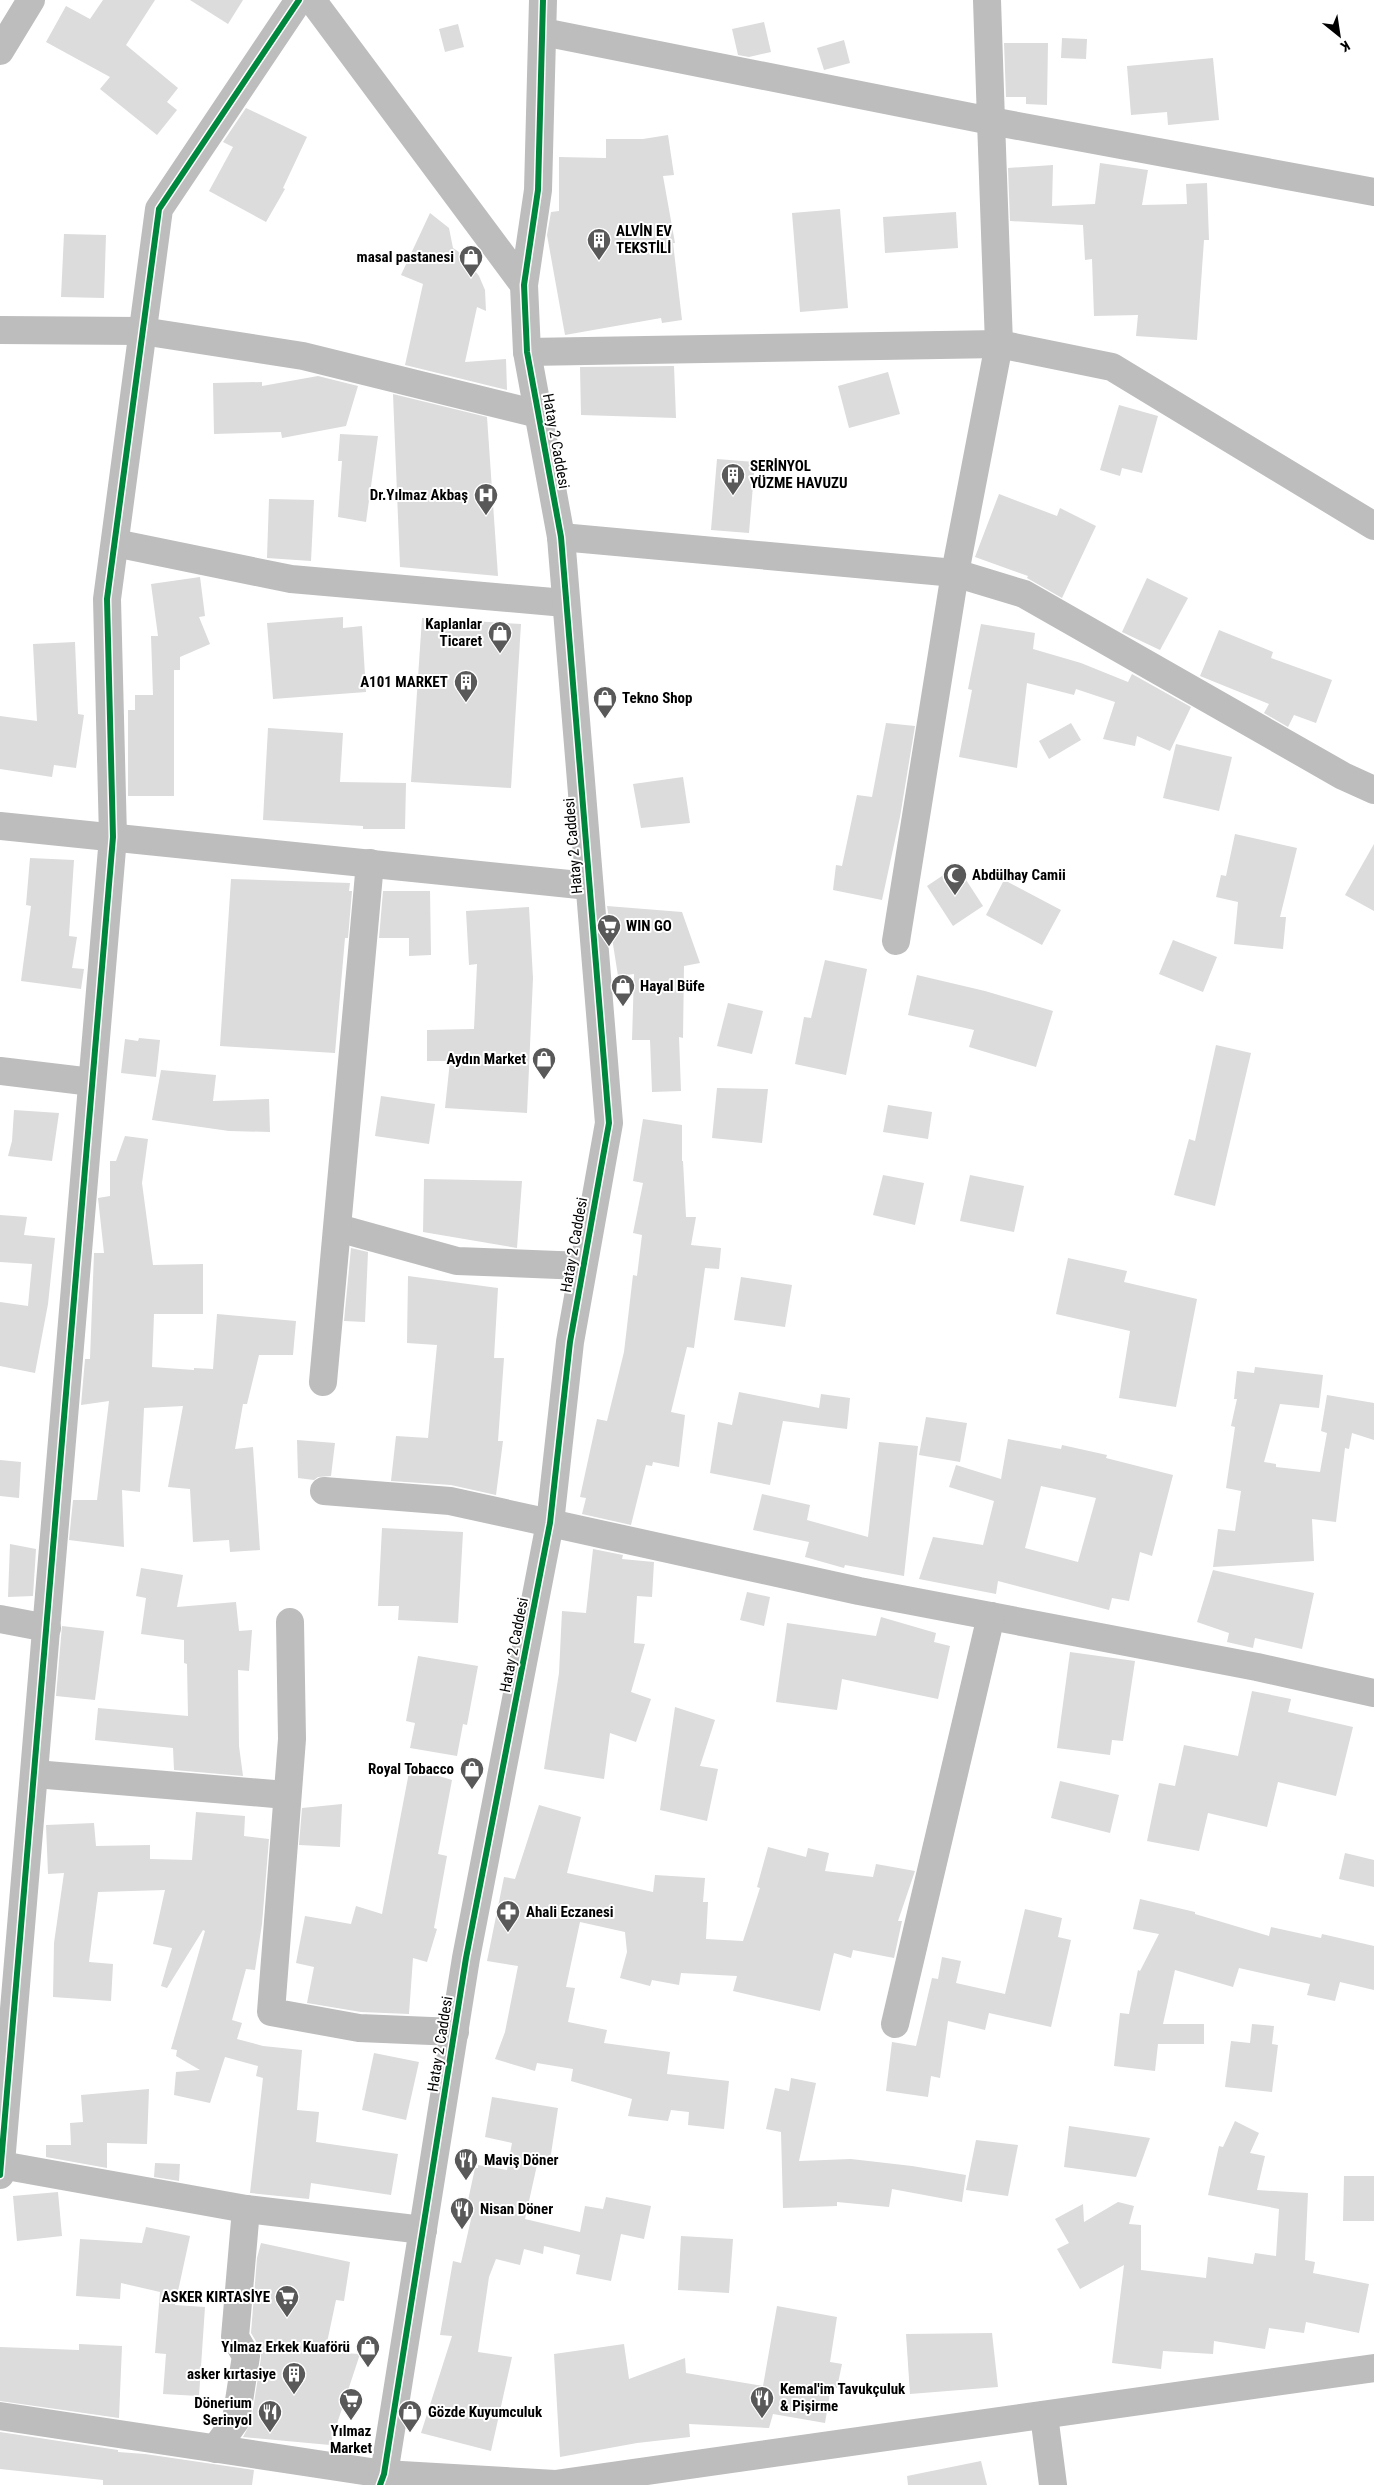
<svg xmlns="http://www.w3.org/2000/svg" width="1374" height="2485" viewBox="0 0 1374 2485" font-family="'Roboto Condensed',sans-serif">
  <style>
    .building { fill: #dcdcdc; fill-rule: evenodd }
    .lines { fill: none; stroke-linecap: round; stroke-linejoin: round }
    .minor { stroke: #bdbdbd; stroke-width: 28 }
    .cycleway-casing { stroke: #fff; stroke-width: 9 }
    .cycleway { stroke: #00873e; stroke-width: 6 }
    .labels { text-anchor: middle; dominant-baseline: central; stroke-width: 4; stroke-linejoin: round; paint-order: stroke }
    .poi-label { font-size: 15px; font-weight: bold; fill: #000; stroke: #fff; text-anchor: start }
    .street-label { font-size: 15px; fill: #000; stroke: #fff }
  </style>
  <rect width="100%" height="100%" fill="#fff"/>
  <g class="building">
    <path d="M103,0h52l-29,45 52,43 -11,14 10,8 -20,25 -57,-46 10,-12 -64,-35 20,-36 24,13z"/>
    <path d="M190,0h53l-15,24z"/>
    <path d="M764,22l7,30 -22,5 -11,-2 -6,-26z"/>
    <path d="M458,24l6,23 -19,5 -6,-23z"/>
    <path d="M1062,38l25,1 -1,20 -25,-1z"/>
    <path d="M844,40l6,23 -26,7 -7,-22z"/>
    <path d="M1004,43h44l-1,62 -21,-1v-7h-20z"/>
    <path d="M1213,58l6,62 -51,5 -1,-13 -36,3 -4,-49z"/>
    <path d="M246,108l61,29 -24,51 2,1 -19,33 -57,-31 24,-44 -10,-5z"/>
    <path d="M668,135l6,40 -11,1 12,67h-2l9,77 -20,3 -1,-5 -96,17 -18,-100 4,-23 8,-1v-54l47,1v-19h37z"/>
    <path d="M1100,163l48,7 -6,35 45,-1 -1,-20 21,-1 2,57h-5l-7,100 -61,-4 2,-21 -44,1 -2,-57 -7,1 -2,-35 -73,-4 -2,-53 45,-3 -1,41 43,-2z"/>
    <path d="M840,209l8,99 -48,4 -8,-99z"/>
    <path d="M956,212l2,36 -73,5 -2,-36z"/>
    <path d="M430,213l19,15 4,20 9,6 17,22 6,14 1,21 -9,-4 -12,55 41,-3 1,31 -102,-25 18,-81 -22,-9z"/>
    <path d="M64,234l42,1 -2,63 -43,-1z"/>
    <path d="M674,366l2,52 -95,-3 -1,-48z"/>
    <path d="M888,372l12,42 -51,14 -11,-42z"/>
    <path d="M318,376l40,10 -12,40 -64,12 -1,-6 -67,2 -1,-51 49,-1v4z"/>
    <path d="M393,394l94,23 11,159 -98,-9z"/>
    <path d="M1119,405l39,11 -16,57 -20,-5 -2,8 -20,-6z"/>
    <path d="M340,434l38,2 -12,86 -28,-5 4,-56h-4z"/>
    <path d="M717,459l38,3 -6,71 -38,-3z"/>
    <path d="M999,494l58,22 3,-8 36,18 -34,72 -35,-20 1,-2 -53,-19z"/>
    <path d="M269,499l45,1 -3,61 -44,-3z"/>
    <path d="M200,577l5,39 -6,1 11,27 -30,13v13h-6v126h-46v-86h7v-15h18l-2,-59h7l-7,-52z"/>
    <path d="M1147,578l41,20 -28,52 -38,-18z"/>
    <path d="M343,617v11l19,-2 4,66 -93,7 -6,-76z"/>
    <path d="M422,618l99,6 -10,164 -100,-6z"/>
    <path d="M981,624l54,9 -2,16 48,14 47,19 4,-8 59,33 -21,44 -33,-15 -2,10 -32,-7 12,-37 -39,-13 -2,6 -47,-12 -10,85 -58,-11 13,-67 -4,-1z"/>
    <path d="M1219,630l54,22 -2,6 61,22 -16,43 -22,-8 -6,12 -24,-14 5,-9 -69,-28z"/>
    <path d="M75,642l3,72 6,1 -8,53 -22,-3 -2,12 -52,-8v-53l37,5 -4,-77z"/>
    <path d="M886,723l29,3 -15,91 -18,83 -49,-10 3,-25 6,1 15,-71 15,2z"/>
    <path d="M1071,723l10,17 -32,19 -10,-18z"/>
    <path d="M268,728l75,5 -3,49 66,1 -1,46h-42v-3l-100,-6z"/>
    <path d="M1176,744l56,13 -13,54 -56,-13z"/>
    <path d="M683,777l7,46 -49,5 -8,-44z"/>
    <path d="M1235,834l62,14 -17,69h6l-3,32 -49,-5 4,-42 -22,-5 5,-22 5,1z"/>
    <path d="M1374,844v67l-29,-16z"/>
    <path d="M30,858l44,2 -5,76 8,1 -5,31 12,1 -3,20 -60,-8 10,-75 -5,-1z"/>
    <path d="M957,866l26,40 -30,20 -26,-40z"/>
    <path d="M231,879l119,4 -1,8h3l-4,47h-3l-10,115 -115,-7z"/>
    <path d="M1004,880l57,30 -19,35 -56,-30z"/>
    <path d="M383,891h47l1,64 -22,1v-18h-30z"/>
    <path d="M607,906l75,6 18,51 -16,3 -1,72 -4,-1 2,54 -29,1 -2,-52h-18l2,-66 -16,2z"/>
    <path d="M529,907l4,71 -6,135 -82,-5 5,-47h-23v-31l47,-1 3,-65 -8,1 -3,-54z"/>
    <path d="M1173,940l44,17 -14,35 -44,-18z"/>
    <path d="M825,960l42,9 -21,106 -51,-11 9,-47 7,1z"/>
    <path d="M917,975l68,16 68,20 -17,56 -67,-20 5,-17 -66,-15z"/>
    <path d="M728,1003l35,8 -11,43 -35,-8z"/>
    <path d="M139,1038l21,2 -4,37 -35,-4 4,-34 13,2z"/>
    <path d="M1216,1045l35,8 -36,153 -41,-11 15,-56 6,2z"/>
    <path d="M161,1070l55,5 -3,26 56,-2 1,33 -41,-1 -77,-11z"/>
    <path d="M717,1088l51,1 -6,54 -50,-5z"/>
    <path d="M381,1096l54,8 -6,40 -54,-8z"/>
    <path d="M888,1105l44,7 -4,27 -45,-7z"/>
    <path d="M14,1110l45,3 -7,48 -44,-5 4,-15z"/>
    <path d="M643,1119l39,6v36h1l3,56h10l-5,28 30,3 -2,21 -14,-1 -11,80 -7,-1 -16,65 14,3 -6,52 -26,-5 -1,4 -6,-1 -15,60 -49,-11 4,-16 -6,-1 17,-78 10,2 17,-69 9,-77 4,1 5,-41 -9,-2 10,-50 -10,-2z"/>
    <path d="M125,1136l23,3 -6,44 11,82 50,-1v50h-49l-2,53 42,3v-2l19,1 4,-55 79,7 -3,34h-34l-12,49h-4l-8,45 18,-2 7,103 -30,2 -1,-12 -36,2 -3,-53 -22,-2 15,-81 -39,2 -4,84 -18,-2 2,57 -55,-7 4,-40h24l12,-99 -28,4 4,-46h5l4,-106h10l-6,-55 12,-2v-35h6z"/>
    <path d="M883,1175l41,8 -9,42 -42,-10z"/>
    <path d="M970,1175l54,11 -10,46 -54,-11z"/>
    <path d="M424,1179l98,2 -5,67 -94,-16z"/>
    <path d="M0,1215l27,2 -3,18 31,3 -7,66 -13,69 -35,-7v-64l28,4 4,-42 -32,-2z"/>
    <path d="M351,1248l17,4 -3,70 -21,-1z"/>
    <path d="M1068,1258l59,13 -3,11 73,17 -21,108 -57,-9 11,-67 -74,-17z"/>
    <path d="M408,1276l90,12 -4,70h10l-6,83h5l-7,54 -45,-10 -60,-4 5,-45 32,2 9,-93 -30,-2z"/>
    <path d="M741,1277l51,8 -7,42 -51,-7z"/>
    <path d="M1255,1367l68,8 -4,33 -39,-4 -16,58 12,2v3l44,5 7,-39 -6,-2 6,-36 47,8v37l-22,-7 -3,16 -4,-1 -9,74 -24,-3 2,42 -101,6 5,-38 17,2 6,-40 -15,-3 9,-61 -4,-1 6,-27h-3l3,-28 17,2z"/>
    <path d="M739,1392l80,16 2,-14 29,4 -3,31 -64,-8 -13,64 -60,-12 8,-51 14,3z"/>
    <path d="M926,1417l41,6 -7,39 -41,-7z"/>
    <path d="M1008,1439l53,10 1,-4 45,10 -1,3 67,17 -21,81 -12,-4 -11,49 -17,-3 -3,12 -111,-29 -2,13 -77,-15 14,-42 50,8 11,-44 -45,-14 7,-22 45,14zM1041,1486l55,12 -18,64 -53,-14z"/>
    <path d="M297,1440l38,3 -4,33 -13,1 -4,3 -16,-2z"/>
    <path d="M879,1442l39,4 -14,130 -59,-11 -1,3 -39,-11 4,-15 -56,-12 9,-36 48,11 -3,15 61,17z"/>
    <path d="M0,1460l21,2 -2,36 -19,-2z"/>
    <path d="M382,1528l81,4 -5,91 -60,-3 1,-14h-21z"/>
    <path d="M10,1544l26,5 -3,47 -25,1z"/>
    <path d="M593,1549l30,6 -1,4 32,3 -2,35 -15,-1 -3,47 11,1 -14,48 20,7 -15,43 -26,-9 -6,46 -60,-10 15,-96 3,-62 24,2z"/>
    <path d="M141,1568l42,7 -6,32 59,-5 3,29 13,-1 -3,41 -11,-1 1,76 4,30 -69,-6 -1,-22 -78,-8 3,-32 90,8 -1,-52 -3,-1v-23l-43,-6 5,-36 -10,-2z"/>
    <path d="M1213,1570l101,23 -12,56 -47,-11 -2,10 -26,-6 2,-9 -32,-11z"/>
    <path d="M747,1592l23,5 -6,29 -24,-6z"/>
    <path d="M881,1617l55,16 -2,9 16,4 -12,53 -96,-20 -5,31 -61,-8 11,-79 89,13z"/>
    <path d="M62,1626l42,5 -9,69 -39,-4z"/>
    <path d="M1070,1652l65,9 -12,80 -11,-1 -2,15 -53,-7z"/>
    <path d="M418,1656l60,10 -11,59 -4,-1 -6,32 -47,-8 5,-25 -9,-2z"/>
    <path d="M1252,1691l39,8 -3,13 65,15 -17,69 -58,-14 -11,45 -59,-14 -9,38 -52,-10 12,-58 16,3 9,-41 54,11z"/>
    <path d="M675,1707l40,13 -15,46 18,3 -11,52 -47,-11z"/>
    <path d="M410,1767l42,13 -14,74 9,2 -13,72 3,1 -10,33 -14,-4 -4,56 -48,-2 -54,-9 7,-36 -18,-4 9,-47 46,8 5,-18 26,8z"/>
    <path d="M1060,1781l59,14 -9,38 -59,-15z"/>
    <path d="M342,1804l-2,43 -41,-2 3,-37z"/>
    <path d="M539,1805l42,12 -14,56 86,19 2,-17 50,3 -2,24h5l-2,37 37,2 17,-53 -3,-1 11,-40 38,10 2,-9 21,5 -4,18 48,6 3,-13 39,7 -17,50h4l-8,37 -41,-8 -2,8 -17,-5 -14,58 -87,-20 4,-15 -56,-3 -2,12 -27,-5 -2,6 -30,-8 7,-26 -2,-20 -45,-10 -14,65 9,1 -7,34 39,8 -3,13 66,9 -3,22 62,7 -5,48 -36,-4 1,-13 -18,-2 -3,11 -40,-5 4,-17 -61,-18 2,-12 -36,-6 -2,8 -40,-12 10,-27 13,-66 -31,-5 17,-84 11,2z"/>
    <path d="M196,1812l49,4 -1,20 25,3 -7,85 -7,46 -9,-1 -14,51 10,3 -5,16 26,7 39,4 -5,60 22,2 -3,30 82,12 -7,41 -80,-12 -2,16 -59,-6 13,-115 -7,-2 2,-10 -33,-9 -15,46 -36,-8 2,-23 24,-2 -24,-14 1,-6 -6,-1 34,-118 -2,-1 -36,58 -6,-2 11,-38 -19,-4 12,-54 -67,2 -9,70 24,2 -2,37 -58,-4 1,-54 10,-70 -16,1 -2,-49 48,-2 2,23 54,-1v14l42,1z"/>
    <path d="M1345,1853l29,7v27l-35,-8z"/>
    <path d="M1140,1899l55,13v2l74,22 2,-9 50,11 1,-4 52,12v44l-34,-8 -5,19 -28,-6 3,-11 -71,-16 -6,19 -58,-17 -12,54h41v20h-46l-3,27 -41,-5 6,-53 9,1 9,-44 2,1 19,-37 -26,-5z"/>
    <path d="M1025,1909l37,9 -4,19 13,3 -20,87 -62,-14 -4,17 -37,-9 -8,57 -9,-2 -3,21 -42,-6 6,-49 24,4 16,-68 6,1 4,-22 19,4 -5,22 49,11z"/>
    <path d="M1252,2024l22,2 -2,18 6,1 -6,47 -47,-5 6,-46 19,2z"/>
    <path d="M374,2053l45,9 -13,58 -44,-10z"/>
    <path d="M791,2078l25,5 -17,78 52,-2 61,7 54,9 -4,27 -70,-13 -3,18 -52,-5v4l-54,2 -2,-76 -15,-3 9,-41 14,3z"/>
    <path d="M149,2089l-2,55 -40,-1v25l-61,-11v-12h25l-1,-22 13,-1 -2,-27z"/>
    <path d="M492,2097l66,11 -9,59 -12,-2 -12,54 55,13 5,-26 18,3 3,-12 45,9 -7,33 -23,-5 -10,47 -35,-7 4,-19 -36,-9 -1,8 -19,-5 -4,16 -24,-6 -7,18 -11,75 34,5 -21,94 -70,-18 31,-97 -12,-1 13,-74 8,2 13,-57 -7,-1 8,-37h3v-3l29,5 5,-27 -27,-6z"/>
    <path d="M1235,2121l24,12 -9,20 15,3 -8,34 51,3 -3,67 10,2 -2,11 56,11 -10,49 -53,-11 -2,11 -35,-5 -4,21 -51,-8 -1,13 -50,-3 -2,18 -49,-6 12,-98 -44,24 -23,-40 12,-6 -14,-24 28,-15 1,18 34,-20 16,4 -5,18 12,1v45l65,8 2,-21 45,7 2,-11 21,3 3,-47 -71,-14 11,-49 4,1z"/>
    <path d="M1069,2126l81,12 -14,39 -72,-10z"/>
    <path d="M976,2140l42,5 -10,51 -42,-6z"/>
    <path d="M155,2163l25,1 -1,17 -25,-4z"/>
    <path d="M1344,2176h30v45h-31z"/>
    <path d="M58,2192l4,44 -45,5 -4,-45z"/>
    <path d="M146,2227l44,9 -15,69 30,2 -6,89 -36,-2 3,-40 -11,-1 5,-61 -39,-9 -1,16 -44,-3 4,-57 62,4z"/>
    <path d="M681,2236l52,3 -4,54 -51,-3z"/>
    <path d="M261,2243l89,19 -6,39 -8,-1 -11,52 35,2 -30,91 -87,-8 8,-15 10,-64 -1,-10 -9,-15 6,-75z"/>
    <path d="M777,2306l60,11 -7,45 12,2 -5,24 -6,-1 -6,36 -52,-9 -4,14 -80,-4 1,13 -53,6 -77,14 -6,-103 70,-10 5,35 56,-21 1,15 77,13z"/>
    <path d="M992,2333l6,54 -88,7 -4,-60z"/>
    <path d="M79,2344l43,2 -3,72 -119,-17v-54l79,3z"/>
    <path d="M0,2432l118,18v2l27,2 109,16 -2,15h-149v-5l-103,-11z"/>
    <path d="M981,2461l6,24h-79l-1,-9z"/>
  </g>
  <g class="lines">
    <g class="minor">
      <path d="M312,0l212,285"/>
      <path d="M543,32l448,89 -4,-121"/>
      <path d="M0,51l31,-51"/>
      <path d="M0,330l142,1 161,25 235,58"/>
      <path d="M527,352l472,-8 113,23 262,159"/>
      <path d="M561,537l394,36 69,21 319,182 31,14"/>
      <path d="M115,543l176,36 274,24"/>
      <path d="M0,826l589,60"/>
      <path d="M896,941l59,-368 44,-229 -8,-223 383,71"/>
      <path d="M0,1071l92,11"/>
      <path d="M338,1228l119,33 126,5"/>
      <path d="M323,1382l47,-519"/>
      <path d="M324,1491l126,10 409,90 398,76 117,26"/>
      <path d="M0,1619l47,9"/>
      <path d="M290,1622l2,117 -21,273 88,16 96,4"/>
      <path d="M35,1774l251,21"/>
      <path d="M895,2024l96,-408"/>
      <path d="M1,2165l245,44 177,21"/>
      <path d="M0,2175l113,-1338 -6,-238 52,-390 140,-209"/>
      <path d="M1044,2415l9,70"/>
      <path d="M0,2416l384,58 171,10 819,-116"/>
      <path d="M215,2449l21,-29 10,-64 -11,-19 11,-128"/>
      <path d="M380,2485l4,-11 82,-516 84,-435 20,-181 39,-219 -48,-586 -34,-185 -3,-67 14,-95 5,-190"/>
    </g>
    <g class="cycleway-casing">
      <g id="cycleway">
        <path d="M0,2175l113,-1338 -6,-238 52,-390 140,-209"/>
        <path d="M380,2485l4,-11 82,-516 84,-435 20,-181 39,-219 -48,-586 -34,-185 -3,-67 14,-95 5,-190"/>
      </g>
    </g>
    <use href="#cycleway" class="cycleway"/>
  </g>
  <defs>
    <g id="building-pin" transform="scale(1.25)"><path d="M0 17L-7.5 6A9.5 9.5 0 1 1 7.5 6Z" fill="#595959" stroke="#fff"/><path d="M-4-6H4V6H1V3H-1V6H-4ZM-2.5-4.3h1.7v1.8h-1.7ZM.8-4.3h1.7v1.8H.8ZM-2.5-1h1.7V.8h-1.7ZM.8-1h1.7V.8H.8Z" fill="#fff"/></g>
    <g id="shop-pin" transform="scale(1.25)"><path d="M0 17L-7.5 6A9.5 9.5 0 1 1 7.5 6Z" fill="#595959" stroke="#fff"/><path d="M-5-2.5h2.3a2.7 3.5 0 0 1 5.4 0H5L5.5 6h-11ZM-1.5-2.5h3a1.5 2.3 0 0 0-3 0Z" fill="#fff"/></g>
    <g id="hospital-pin" transform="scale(1.25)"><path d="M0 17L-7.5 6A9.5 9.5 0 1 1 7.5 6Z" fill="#595959" stroke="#fff"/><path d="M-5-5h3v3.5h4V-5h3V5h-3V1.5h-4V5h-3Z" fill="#fff"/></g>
    <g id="mosque-pin" transform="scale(1.25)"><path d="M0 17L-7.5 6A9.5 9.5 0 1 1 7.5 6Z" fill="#595959" stroke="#fff"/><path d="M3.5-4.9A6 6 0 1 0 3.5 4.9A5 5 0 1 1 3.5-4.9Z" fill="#fff"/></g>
    <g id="supermarket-pin" transform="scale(1.25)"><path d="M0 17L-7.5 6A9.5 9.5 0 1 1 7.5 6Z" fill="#595959" stroke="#fff"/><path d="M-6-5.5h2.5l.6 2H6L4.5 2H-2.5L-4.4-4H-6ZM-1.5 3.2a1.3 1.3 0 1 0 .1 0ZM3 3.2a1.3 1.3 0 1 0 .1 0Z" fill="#fff"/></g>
    <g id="pharmacy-pin" transform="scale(1.25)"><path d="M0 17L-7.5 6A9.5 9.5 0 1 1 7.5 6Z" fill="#595959" stroke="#fff"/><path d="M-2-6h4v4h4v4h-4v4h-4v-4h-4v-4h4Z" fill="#fff"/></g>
    <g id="restaurant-pin" transform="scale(1.25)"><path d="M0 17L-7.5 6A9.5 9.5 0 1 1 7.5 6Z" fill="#595959" stroke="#fff"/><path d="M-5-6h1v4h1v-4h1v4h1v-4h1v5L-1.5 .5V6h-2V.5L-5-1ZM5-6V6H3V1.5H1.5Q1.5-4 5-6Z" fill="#fff"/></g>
  </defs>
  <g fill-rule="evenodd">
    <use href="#building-pin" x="599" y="240"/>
    <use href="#shop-pin" x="471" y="257"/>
    <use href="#building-pin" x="733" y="475"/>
    <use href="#hospital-pin" x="486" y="495"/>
    <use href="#shop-pin" x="500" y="633"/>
    <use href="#building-pin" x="466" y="682"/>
    <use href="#shop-pin" x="605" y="698"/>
    <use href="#mosque-pin" x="955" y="875"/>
    <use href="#supermarket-pin" x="609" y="926"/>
    <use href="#shop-pin" x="623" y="986"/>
    <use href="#shop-pin" x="544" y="1059"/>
    <use href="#shop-pin" x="472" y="1769"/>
    <use href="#pharmacy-pin" x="508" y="1912"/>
    <use href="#restaurant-pin" x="466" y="2160"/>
    <use href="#restaurant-pin" x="462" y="2209"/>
    <use href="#supermarket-pin" x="287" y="2297"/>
    <use href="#shop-pin" x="368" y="2347"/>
    <use href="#building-pin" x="294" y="2374"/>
    <use href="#restaurant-pin" x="762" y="2398"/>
    <use href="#supermarket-pin" x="351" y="2400"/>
    <use href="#restaurant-pin" x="270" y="2412"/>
    <use href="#shop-pin" x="410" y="2412"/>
  </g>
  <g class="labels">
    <g class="poi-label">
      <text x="616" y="231">ALVİN EV<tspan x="616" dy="17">TEKSTİLİ</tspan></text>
      <text x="454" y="257" text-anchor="end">masal pastanesi</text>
      <text x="750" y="466">SERİNYOL<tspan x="750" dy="17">YÜZME HAVUZU</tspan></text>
      <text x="468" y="495" text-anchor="end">Dr.Yılmaz Akbaş</text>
      <text x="482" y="624" text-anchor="end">Kaplanlar<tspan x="482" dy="17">Ticaret</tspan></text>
      <text x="448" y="682" text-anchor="end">A101 MARKET</text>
      <text x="622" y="698">Tekno Shop</text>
      <text x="972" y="875">Abdülhay Camii</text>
      <text x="626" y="926">WIN GO</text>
      <text x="640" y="986">Hayal Büfe</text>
      <text x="526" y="1059" text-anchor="end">Aydın Market</text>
      <text x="454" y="1769" text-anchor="end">Royal Tobacco</text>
      <text x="526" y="1912">Ahali Eczanesi</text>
      <text x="484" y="2160">Maviş Döner</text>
      <text x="480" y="2209">Nisan Döner</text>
      <text x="270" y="2297" text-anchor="end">ASKER KIRTASİYE</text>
      <text x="350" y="2347" text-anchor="end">Yılmaz Erkek Kuaförü</text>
      <text x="276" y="2374" text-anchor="end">asker kırtasiye</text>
      <text x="780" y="2389">Kemal'im Tavukçuluk<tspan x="780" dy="17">&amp; Pişirme</tspan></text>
      <text x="252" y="2403" text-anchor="end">Dönerium<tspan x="252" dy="17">Serinyol</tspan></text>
      <text x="428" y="2412">Gözde Kuyumculuk</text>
      <text x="351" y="2431" text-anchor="middle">Yılmaz<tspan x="351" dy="17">Market</tspan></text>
    </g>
    <g class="street-label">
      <text transform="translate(556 441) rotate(80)">Hatay 2 Caddesi</text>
      <text transform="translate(573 846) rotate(-95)">Hatay 2 Caddesi</text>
      <text transform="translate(574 1245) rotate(-80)">Hatay 2 Caddesi</text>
      <text transform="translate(514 1645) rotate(-79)">Hatay 2 Caddesi</text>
      <text transform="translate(440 2044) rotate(-81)">Hatay 2 Caddesi</text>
    </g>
  </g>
  <g transform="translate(1339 35) rotate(150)" stroke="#ffffff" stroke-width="4" paint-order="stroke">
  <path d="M0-4L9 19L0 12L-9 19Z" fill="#000000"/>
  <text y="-8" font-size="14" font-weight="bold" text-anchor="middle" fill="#000000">K</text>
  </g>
</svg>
